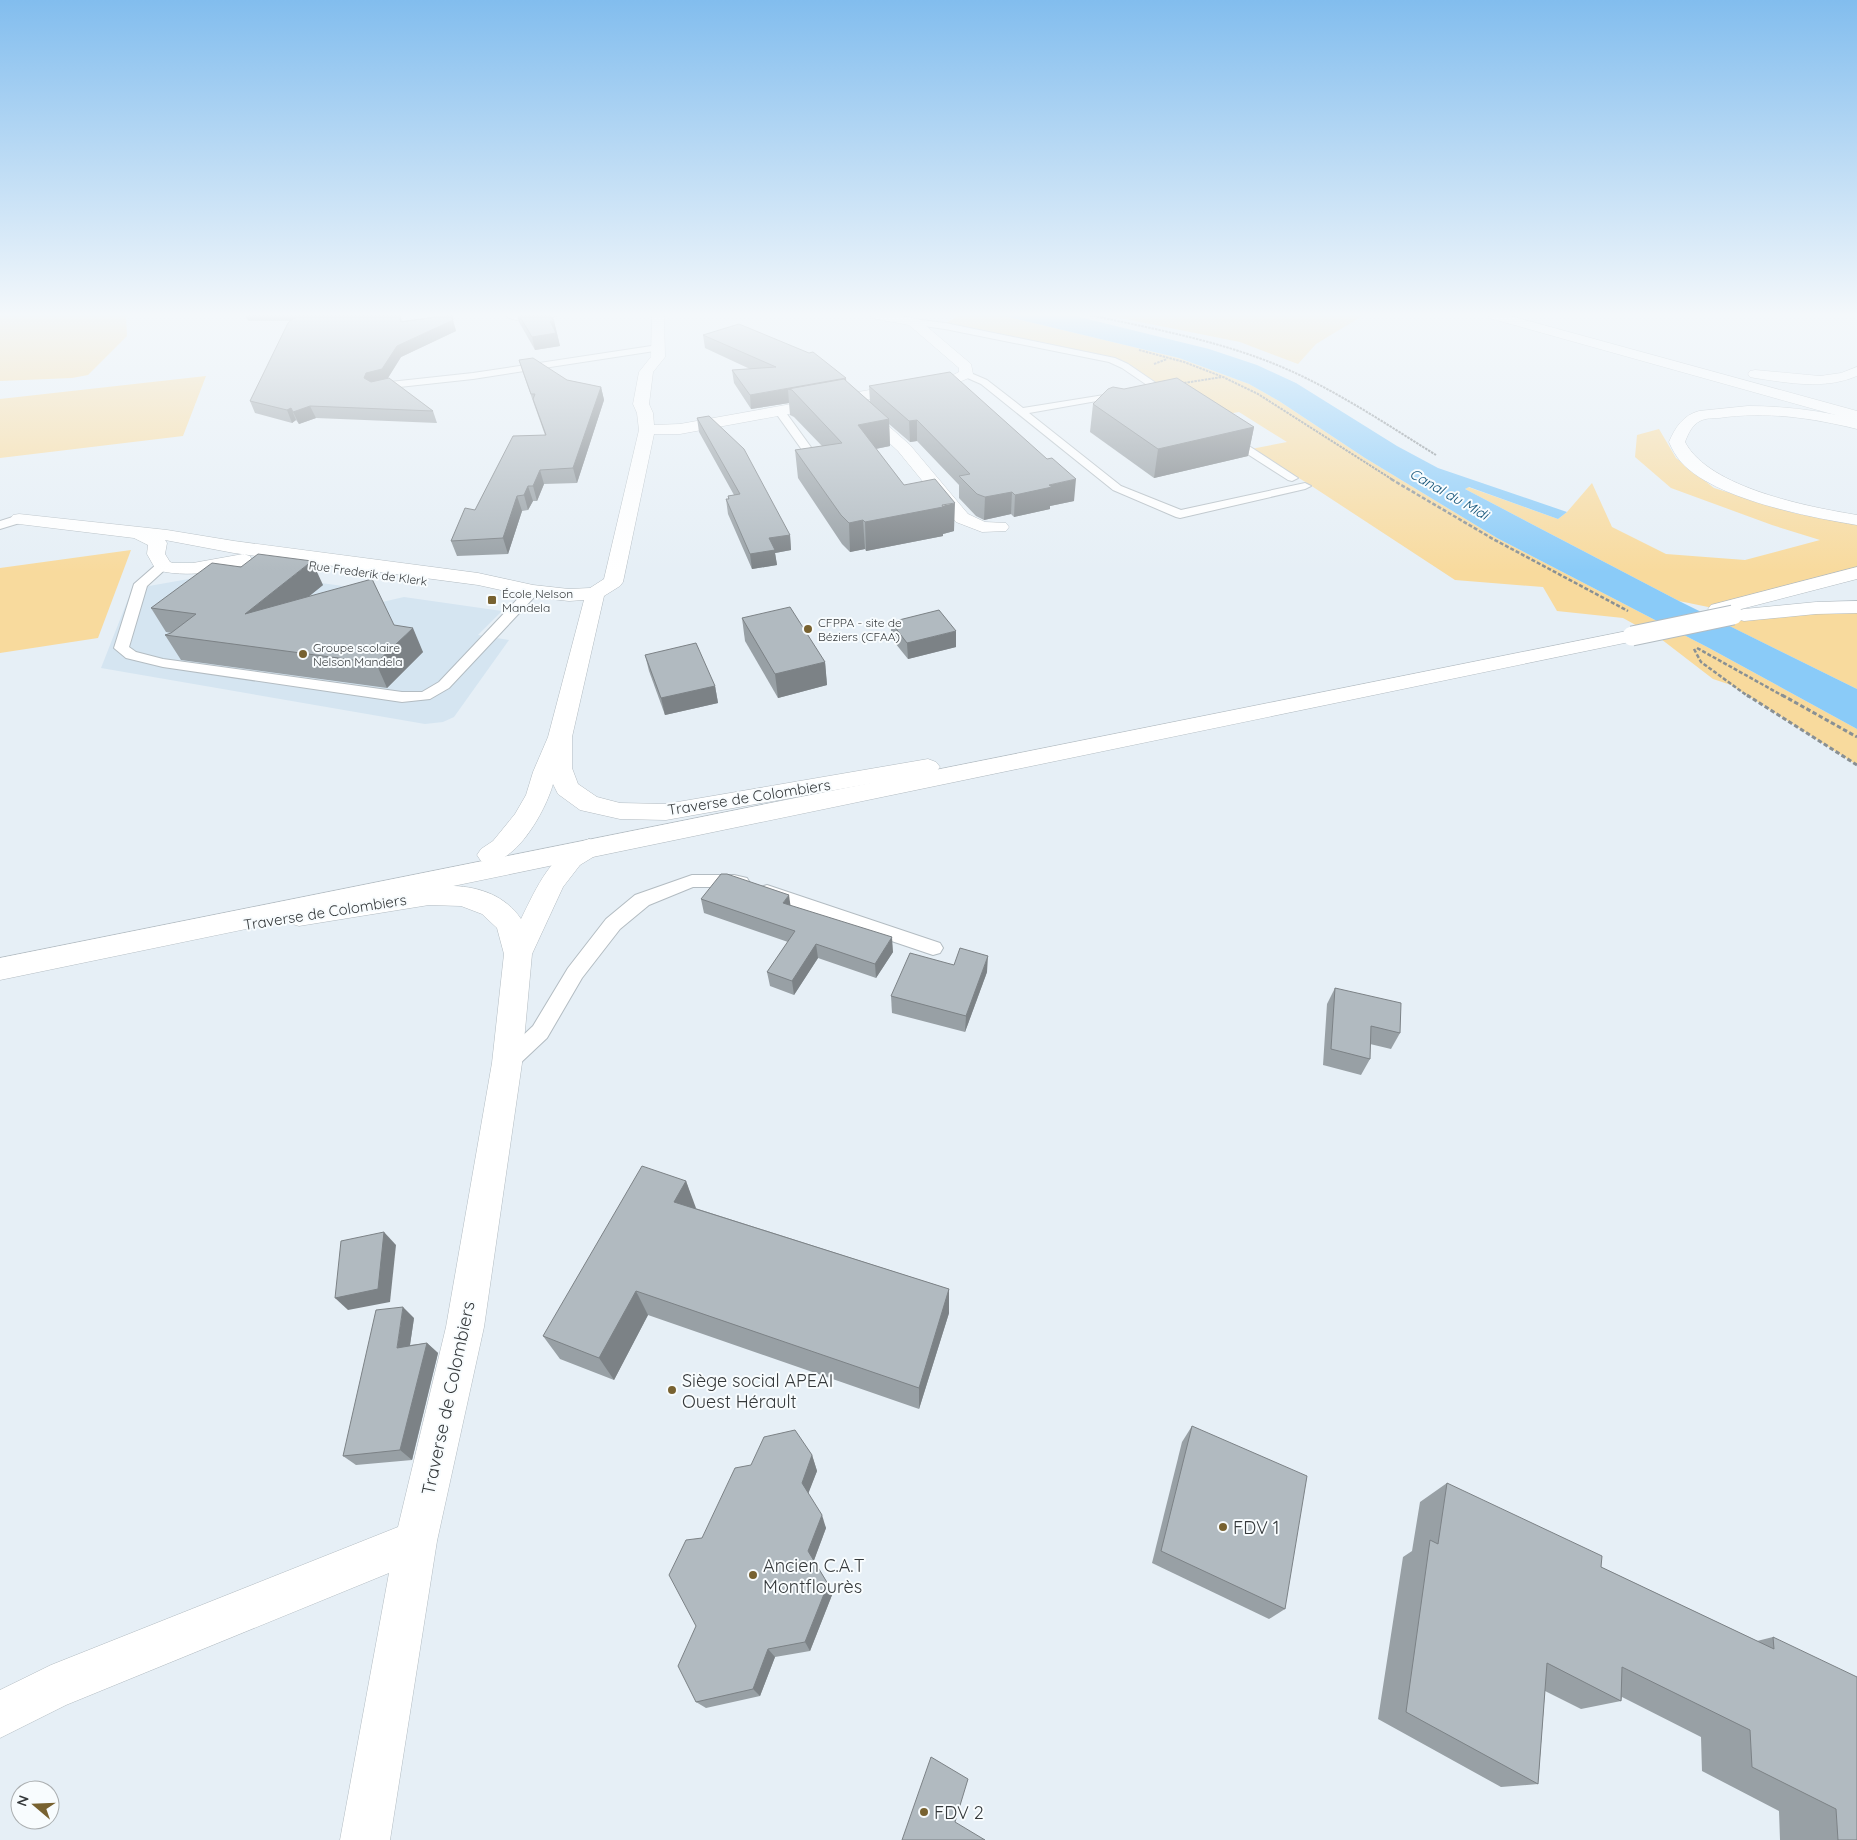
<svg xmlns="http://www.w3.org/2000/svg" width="1857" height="1840" viewBox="0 0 1857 1840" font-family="Quicksand,sans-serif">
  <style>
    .built { fill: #d5e5f1 }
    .green { fill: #f8da9d }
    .water { fill: #8acbf8 }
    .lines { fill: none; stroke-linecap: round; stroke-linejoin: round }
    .service-casing { stroke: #b3bcc2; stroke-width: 2 }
    .minor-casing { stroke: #b3bcc2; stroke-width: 1 }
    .primary-casing { stroke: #b3bcc2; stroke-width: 1 }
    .trunk-casing { stroke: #b3bcc2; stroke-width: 1 }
    .path-far2 { stroke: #899094; stroke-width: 2; stroke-dasharray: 2.5 1; stroke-linecap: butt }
    .path-far1 { stroke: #899094; stroke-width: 2.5; stroke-dasharray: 4 2; stroke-linecap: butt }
    .path { stroke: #899094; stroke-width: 3; stroke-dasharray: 4.5 2.5; stroke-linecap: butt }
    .service { fill: #fff; fill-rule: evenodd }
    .minor { fill: #fff; fill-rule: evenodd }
    .primary { fill: #fff; fill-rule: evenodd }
    .trunk { fill: #fff; fill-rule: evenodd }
    .trunk-bridge-casing { stroke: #b3bcc2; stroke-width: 21; stroke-linecap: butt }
    .trunk-bridge { stroke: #fff; stroke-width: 19 }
    .wall { fill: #98a0a5 }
    .shaded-wall { fill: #7c8286 }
    .building { fill: #b1bac0; stroke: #7c8286 }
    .poi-dot { fill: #786231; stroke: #f8fcfe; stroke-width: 2 }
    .labels { text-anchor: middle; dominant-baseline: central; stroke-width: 4; stroke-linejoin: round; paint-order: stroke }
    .far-street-label { font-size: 12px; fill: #35393b; stroke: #f8fcfe }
    .far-poi-label { font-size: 12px; fill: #35393b; stroke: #f8fcfe; text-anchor: start }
    .far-water-label { font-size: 14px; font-style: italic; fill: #145479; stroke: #f8fcfe }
    .street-label { font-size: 15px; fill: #35393b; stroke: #f8fcfe }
    .near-poi-label { font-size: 18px; fill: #35393b; stroke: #f8fcfe; text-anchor: start }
    .near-street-label { font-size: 18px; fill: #35393b; stroke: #f8fcfe }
  </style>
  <rect width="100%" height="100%" fill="#e6eff6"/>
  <path class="built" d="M234,571l138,19 6,13 26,-6 98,14 -24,24 31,5 -55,77 -11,5 -18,2 -324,-56 31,-79z"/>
  <g class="green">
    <path d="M0,315h126l1,21 -39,39 -16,3 -72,3z"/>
    <path d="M965,315h35l179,43 70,26 30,17 86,57 132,80 212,110 148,81v36l-126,-80 -18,-6 -52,-40 -38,-21 -66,-7 -14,-24 -88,-7 -148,-97 -56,-34 36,-7 -48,-30 -34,6 -83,-57 -178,-37 14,-8z"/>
    <path d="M1105,315h259l-48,29 -18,20 -58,-22z"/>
    <path d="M206,376l-23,60 -183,22v-59z"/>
    <path d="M1659,429l17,29 38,30 80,25 63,12v44l-139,40 -39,-8 -214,-112 3,-2 90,32 9,-7 25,-29 20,44 54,27 79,6 75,-20 -48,-15 -101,-37 -36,-31 2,-22z"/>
    <path d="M131,550l-33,88 -98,15v-85z"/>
    <path d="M1857,607v82l-138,-68z"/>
  </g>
  <path class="water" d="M1000,315h71l138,34 48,16 39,18 101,63 41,22 129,44 -9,7 -89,-32 -4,2 214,112 178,88v40l-148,-81 -212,-110 -132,-80 -86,-57 -30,-17 -70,-26z"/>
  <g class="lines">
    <g class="service-casing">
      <g id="service">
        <path d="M506,315h51c-8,6 -46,9 -51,0z"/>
        <path d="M913,319l32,4 170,35 13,6 50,34 -5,3 -4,-1 -47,-32 -13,-6 -164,-33 -35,-5 -1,-2z"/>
        <path d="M658,345l3,1v4l-188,29 -83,9 -15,4 -5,-3 1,-2 19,-5 83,-9z"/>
        <path d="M966,371l21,9 36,28 106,-17 1,2 -5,3 -96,17 92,73 60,24 124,-27 6,3 -6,3 -125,29 -4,-1 -63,-27 -132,-106 -18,-8v-4z"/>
        <path d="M780,409l4,1 37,51 2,2 -2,2 -16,2 -2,-2 2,-2 5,-2 -35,-49z"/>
        <path d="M1228,434l4,1 66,43 -6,3 -4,-1 -64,-41 -1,-2z"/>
        <path d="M19,515l6,4 -2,3 -23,7v-8z"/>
        <path d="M163,562l6,4 -22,20 -18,61 7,5 27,7 239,33h20l17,-10 89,-94 5,-1 7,4 -91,97 -19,11 -28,3 -239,-35 -37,-9 -12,-10 20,-64 24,-21z"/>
        <path d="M692,875h42l13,3 3,5 -3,5 -6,2 -7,-3h-41l-44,18 -29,24 -38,49 -35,60 -33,31 -7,3 -7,-3 -4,-6 4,-6 33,-31 35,-58 38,-49 29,-24z"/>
        <path d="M767,885l173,58 3,5 -3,5 -7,2 -172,-58 -3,-5 3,-5z"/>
      </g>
    </g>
    <g class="minor-casing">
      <g id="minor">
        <path d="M652,315h12l1,42 -12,15 -4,32 4,9 1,12 26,-1 273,-49 6,-3v-4l-50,-43 -38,-7 -1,-3h25l23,4 53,45 2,10 -2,3 -14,6 -277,51h-26l-31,148 -3,4 -16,10 -32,141v31l6,16 19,13 23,6 46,1 262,-45 8,3 4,5 -4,5 -270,48 -46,-1 -40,-9 -22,-16 -5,-10c-7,26 -40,87 -72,77l-4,-6 4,-6 12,-8 22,-27 11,-19 7,-23 15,-35 36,-137 -15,1 -36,-4 -55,-12 -244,-32 -69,-13 2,3 -2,11 5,8 3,1h20l50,-9 7,2 2,4 -2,4c-32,8 -62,14 -94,6l-9,-16 1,-9 -14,-7 -115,-14 -6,-1 -3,-4 3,-4 6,-1 148,16 67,11 244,32 55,12 36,4 21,-1 14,-9 35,-149 -2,-17 -4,-9 6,-32 12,-15z"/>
        <path d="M862,405l5,2 43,38 58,69 17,8 21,1 3,4 -3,4 -24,1 -26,-10 -58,-71 -41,-38 -3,-3 3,-3z"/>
        <path d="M589,839l9,3 4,6 -4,6 -18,11 -17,22 -31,67 -10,109 -38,264 -47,214 -47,299h-50l49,-267 -323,132 -66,33v-48l51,-25 347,-138 48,-200 46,-264 12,-109 -7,-26 -15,-14 -21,-8 -32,-1 -130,21 -10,-3 -4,-7 4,-7 10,-3c25,-4 51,-8 76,-12 47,-8 114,-22 146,25 16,-32 31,-69 68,-80z"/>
      </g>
    </g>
    <g class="primary-casing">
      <g id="primary">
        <path d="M1488,315h19l350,96v10l-368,-103z"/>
        <path d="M1857,367v9c-33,14 -68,7 -102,2l-5,-1 -2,-3 2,-3 5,-1 65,6 21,-3z"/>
      </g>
    </g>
    <g class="trunk-casing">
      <g id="trunk">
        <path d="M1748,406c37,0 73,5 109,13v10c-45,-11 -91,-18 -138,-11 -6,0 -13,0 -19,3 -8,4 -12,13 -15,21 24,46 124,65 172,73v10c-48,-8 -143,-26 -176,-63 -5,-6 -9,-13 -12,-20 6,-14 14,-27 30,-31z"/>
        <path d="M1857,567v12l-139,36 -7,-2 -3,-4 3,-4z"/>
        <path d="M1857,601v12l-41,1 -72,7 -7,-2 -3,-4 3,-4 7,-2 72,-7z"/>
        <path d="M1632,630l7,2 3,4 -3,4 -1639,340v-22z"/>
      </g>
    </g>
    <g class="path-far2">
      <path d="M1090,315c59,13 120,24 177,46 60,23 114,60 169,94"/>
      <path d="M1139,350l45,12 39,15 35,17 135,86"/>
      <path d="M1154,364l13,-5"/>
      <path d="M1184,383l38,-6"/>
    </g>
    <g class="path-far1">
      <path d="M1391,479l102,60 135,72"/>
      <path d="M1697,648l88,49"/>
      <path d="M1694,649l7,13 48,35"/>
    </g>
    <g class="path">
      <path d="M1747,695l110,70"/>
      <path d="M1782,695l75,42"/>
    </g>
    <use href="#service" class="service"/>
    <use href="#minor" class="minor"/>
    <use href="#primary" class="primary"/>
    <use href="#trunk" class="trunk"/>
    <g class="trunk-bridge-casing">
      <path id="trunk-bridge" d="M1632,636l101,-21"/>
    </g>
    <use href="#trunk-bridge" class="trunk-bridge"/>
  </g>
  <g class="wall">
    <path d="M245,315h155l2,6 49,-6 5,16 -55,26 -13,21 45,33 4,12 -121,-5 -17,6 -3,-4 -4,3 -37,-10 -5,-12 41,-80h-43z"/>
    <path d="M517,315h33l4,6 6,25 -25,4 -16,-28z"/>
    <path d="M703,335l143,46 24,21 -1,-16 205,115 -24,5v3l-36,8 -3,-3 -27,6 -8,-4 -17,-18v-13l-42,-44 -7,1 -21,-18 1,22 -14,3 28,36 50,46 -11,3v2l-77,15 -1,-2 -15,3 -8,-8 -44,-66 -3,-28 27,-4 -28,-29 -4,-2 -1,-12 -38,6 -17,-26 -2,-13 18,-1 -45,-21z"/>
    <path d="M519,360l48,20 34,7 3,13 -27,83 -33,1 -7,17h-4l-5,9 -6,1 -14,43 -51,2 -6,-15 24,-31 70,-75 -22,-62z"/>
    <path d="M1093,404l161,23 -6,29 -94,22 -64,-46z"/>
    <path d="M697,418l93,117 1,15 -16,3 2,12 -25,4 -24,-55 -2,-15h2v-3l6,-1 -35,-63z"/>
    <path d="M241,567l82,18 -14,11 85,29 29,27 -36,36 -206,-28 -16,-25 7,-2 -6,-1 -15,-24z"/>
    <path d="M742,618l83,44 2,23 -49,13 -33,-57z"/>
    <path d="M891,622l65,25 -48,12 -17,-21z"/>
    <path d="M645,655l70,31 3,17 -53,12 -16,-44z"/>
    <path d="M701,899l90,7 102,46 -17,26 -58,-20 -24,37 -24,-9 -3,-14 21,-30 -84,-29z"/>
    <path d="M987,972l-22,60 -73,-19 -1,-17z"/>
    <path d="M1335,988l65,45 -9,16 -21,-5v15l-9,16 -38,-10 4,-61z"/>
    <path d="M686,1181l9,27 254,81v24l-30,96 -271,-94 -34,65 -54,-21 -17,-23z"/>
    <path d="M414,1318l-4,27 17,-2 11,10 -26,107 -56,5 -13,-9z"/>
    <path d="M1192,1426l93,183 -16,10 -117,-56 30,-121z"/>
    <path d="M812,1455l5,16 -9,22 18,35 -12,32 14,24 4,11 -22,56 -35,6 -15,39 -54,12 -10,-6v-76l6,-88z"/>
    <path d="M1447,1483l154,84 156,74 16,-4 84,203h-77l-1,-29 -77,-40 -1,-34 -79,-40 -1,4 -40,8 -36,-18 -7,93 -37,3 -123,-68 25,-162 9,-6 8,-49z"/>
  </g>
  <g class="shaded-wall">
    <path d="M453,320l3,11 -55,26 -15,24 -15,4 -7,-7 2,-5 31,-27z"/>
    <path d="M550,321h4l6,25 -25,4 -3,-13z"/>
    <path d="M846,378l1,14 -55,-2 -4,-1 1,14 -38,6 -1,-14z"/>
    <path d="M601,387l3,13 -27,83 -4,-15z"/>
    <path d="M310,406l6,12 -17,6 -6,-12z"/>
    <path d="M291,408l5,12 -4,3 -5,-13z"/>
    <path d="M889,419l1,27 -31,6 -1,-27z"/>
    <path d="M917,420v21l-7,1 -1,-21z"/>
    <path d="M1254,427l-6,29 -94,22 4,-29z"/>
    <path d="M540,470l4,14 -7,17 -4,-15z"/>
    <path d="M1076,479l-2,22 -24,5v3l-36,8 1,-22 34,-10z"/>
    <path d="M528,486l5,15 -5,9 -4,-15z"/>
    <path d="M1012,492l-1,22 -27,6 1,-23z"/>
    <path d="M517,496l5,15 -14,43 -5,-16z"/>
    <path d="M955,503l-1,28 -11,3v2l-77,15 -1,-29z"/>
    <path d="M863,520l2,29 -15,3 -1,-29z"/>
    <path d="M790,535l1,15 -16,3 2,12 -25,4 -2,-15 19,-16z"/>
    <path d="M312,561l11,24 -65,53 -13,-24z"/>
    <path d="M413,628l10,24 -36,36 -11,-25z"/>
    <path d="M956,631v16l-48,12 -1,-16z"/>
    <path d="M825,662l2,23 -49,13 -3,-24z"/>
    <path d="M715,686l3,17 -53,12 -4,-17z"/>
    <path d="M789,895l2,14 -8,-6z"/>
    <path d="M892,937l1,15 -17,26 -1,-14z"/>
    <path d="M816,944l2,14 -24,37 -2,-14z"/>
    <path d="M988,956l-1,16 -22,60 1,-16z"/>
    <path d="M686,1181l10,27 -11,20 -11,-26z"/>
    <path d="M384,1232l12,13 -6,57 -42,8 -13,-12z"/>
    <path d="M949,1289v24l-30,96v-21z"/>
    <path d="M636,1291l12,24 -34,65 -15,-22z"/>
    <path d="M403,1307l11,11 -6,40 -11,-10z"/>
    <path d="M427,1343l11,10 -26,107 -12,-10z"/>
    <path d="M812,1455l5,16 -10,26 -5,-14z"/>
    <path d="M822,1515l4,13 -13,35 -5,-12z"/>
    <path d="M828,1584l4,11 -22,56 -5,-9z"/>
    <path d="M768,1649l7,8 -15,39 -7,-7z"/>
  </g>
  <g class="building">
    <path d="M298,315h101l2,7 50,-7 2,5 -56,26 -15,23 -16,4 -2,5 7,4 18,-4 44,33 -123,-5 -17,6 -2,-4 -4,2 -37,-9 38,-78z"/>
    <path d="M519,315h31l4,6h-4l6,12 -24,4z"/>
    <path d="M739,324l70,29 4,-1 33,26 -96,17 -18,-25 44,-3 -73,-32z"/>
    <path d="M533,358l34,22 34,7 -28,81 -33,2 -7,16h-5l-4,9 -7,1 -14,42 -52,3 14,-33 10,2 38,-74 33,-1 -13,-36 2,-5h-4l-12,-34z"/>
    <path d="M950,372l97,87 5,-1 24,21 -27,6 3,2 -37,8 -3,-3 -27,5 -8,-3 -18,-18 11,-2 -53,-54 -8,1 -40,-35z"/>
    <path d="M1177,378l77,49 -96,22 -65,-45 15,-15 5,-2 11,2z"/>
    <path d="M844,379l45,40 -31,6 46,60 31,-6 20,24 -13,2 1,2 -78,15 -2,-2 -14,3 -8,-8 -46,-65 47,-7 -50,-53 -4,-1z"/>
    <path d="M709,416l35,33 46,86 -21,3 6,12 -25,4 -24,-55h3l-1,-3 12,-2 -43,-76z"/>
    <path d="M258,554l54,7 -67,53 127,-35 22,46 19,3 -37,35 -211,-28 6,-2 25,-19 -45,-6 61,-45 29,4z"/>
    <path d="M790,607l35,55 -50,12 -33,-56z"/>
    <path d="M939,610l17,21 -49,12 -16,-21z"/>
    <path d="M696,643l19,43 -54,12 -16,-43z"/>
    <path d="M721,874h6l62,21 -6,8 109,34 -17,27 -59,-20 -24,37 -25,-9 28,-41 -94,-32z"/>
    <path d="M960,948l28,8 -22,60 -75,-20 19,-43 44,12z"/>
    <path d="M1335,988l66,15 -1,30 -29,-7 -1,33 -39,-10z"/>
    <path d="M642,1166l44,15 -12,21 275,87 -30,99 -283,-97 -37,67 -56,-22z"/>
    <path d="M384,1232l-6,57 -43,9 6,-57z"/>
    <path d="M403,1307l-6,41 30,-5 -27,107 -57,6 33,-146z"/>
    <path d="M1192,1426l115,50 -22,133 -124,-58z"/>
    <path d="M795,1430l17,25 -10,28 20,32 -14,36 20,33 -23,58 -37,7 -15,40 -57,13 -18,-36 18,-40 -27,-51 17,-35 16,-2 33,-70 16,-3 13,-28z"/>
    <path d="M1447,1483l155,73 -1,11 173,82 -1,-12 84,40v163h-19l-2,-31 -84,-42 -2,-37 -128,-63 -1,34 -74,-38 -9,121 -132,-72 24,-172 8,4z"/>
    <path d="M931,1757l37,22 -13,43 30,18h-83z"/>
  </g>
  <linearGradient id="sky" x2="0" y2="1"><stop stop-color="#82bdee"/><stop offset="0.55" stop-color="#f4f8fb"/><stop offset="1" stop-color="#f4f8fb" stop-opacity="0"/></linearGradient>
  <rect width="1857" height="572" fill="url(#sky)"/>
  <g class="poi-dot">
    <rect x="487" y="595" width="10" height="10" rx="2.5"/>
    <circle cx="808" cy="629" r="5"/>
    <circle cx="303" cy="654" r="5"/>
    <circle cx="672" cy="1390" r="5"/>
    <circle cx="1223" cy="1527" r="5"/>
    <circle cx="753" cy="1575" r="5"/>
    <circle cx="924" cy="1812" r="5"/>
  </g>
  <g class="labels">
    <g class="far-street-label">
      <text transform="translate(368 573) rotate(8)">Rue Frederik de Klerk</text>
    </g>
    <g class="far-poi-label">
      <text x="502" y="593">École Nelson<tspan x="502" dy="14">Mandela</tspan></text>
      <text x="818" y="622">CFPPA - site de<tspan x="818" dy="14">Béziers (CFAA)</tspan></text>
      <text x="313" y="647">Groupe scolaire<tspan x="313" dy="14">Nelson Mandela</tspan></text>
    </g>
    <g class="far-water-label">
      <text transform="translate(1449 494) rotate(30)">Canal du Midi</text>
    </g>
    <g class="street-label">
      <text transform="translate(749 797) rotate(-9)">Traverse de Colombiers</text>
      <text transform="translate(325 912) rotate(-9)">Traverse de Colombiers</text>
    </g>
    <g class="near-poi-label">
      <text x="682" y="1380">Siège social APEAI<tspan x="682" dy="21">Ouest Hérault</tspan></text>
      <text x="1233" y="1527">FDV 1</text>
      <text x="763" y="1565">Ancien C.A.T<tspan x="763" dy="21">Montflourès</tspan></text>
      <text x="934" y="1812">FDV 2</text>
    </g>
    <g class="near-street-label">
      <text transform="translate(448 1398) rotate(-78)">Traverse de Colombiers</text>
    </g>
  </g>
  <g transform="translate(35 1805) rotate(289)"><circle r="24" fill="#f8fcfe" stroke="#aaaeb0"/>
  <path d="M0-4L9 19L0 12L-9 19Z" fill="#786231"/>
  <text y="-8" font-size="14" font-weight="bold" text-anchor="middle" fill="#35393b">N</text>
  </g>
</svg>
